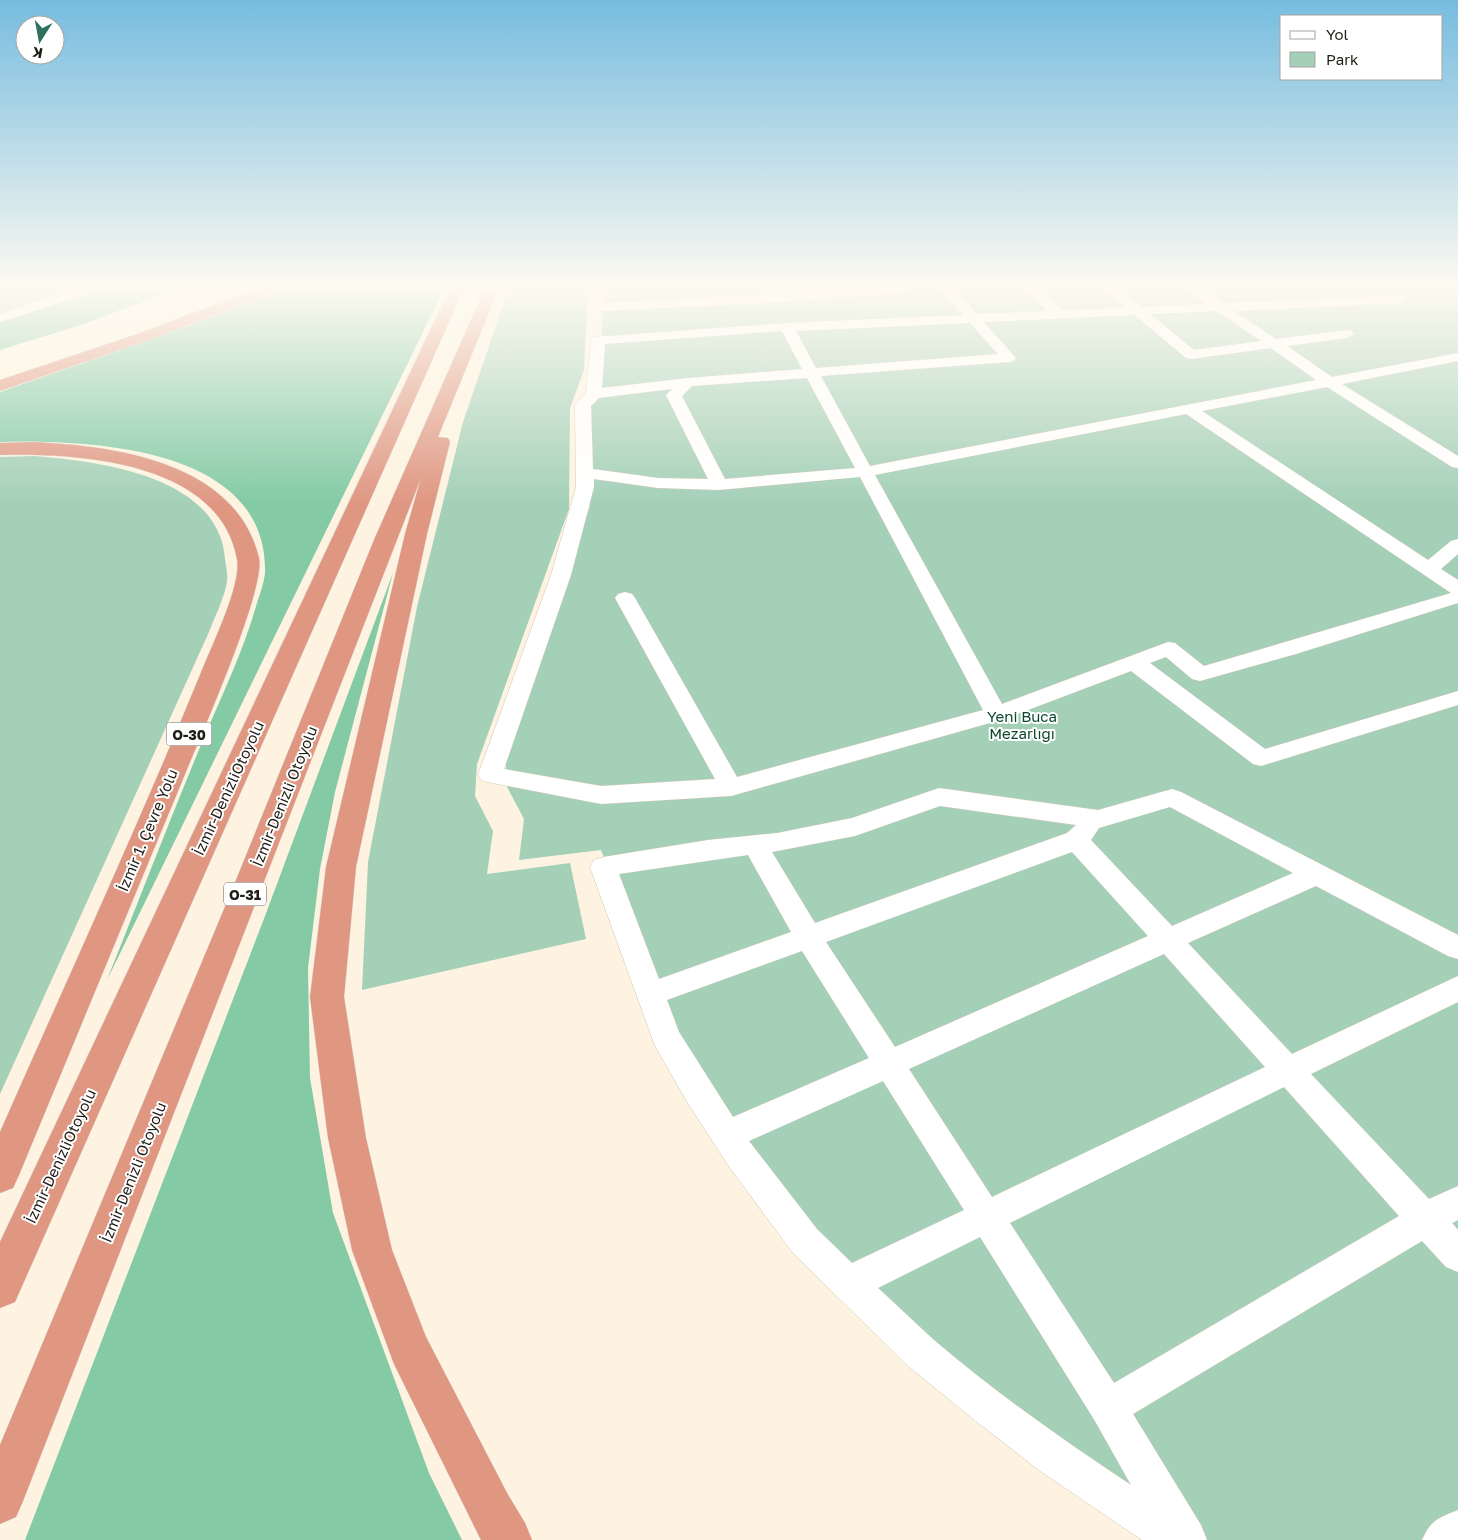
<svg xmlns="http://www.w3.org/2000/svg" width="1458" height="1540" viewBox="0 0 1458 1540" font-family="'Golos Text',sans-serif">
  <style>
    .green { fill: #a4d0b8 }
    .forest { fill: #83caa5 }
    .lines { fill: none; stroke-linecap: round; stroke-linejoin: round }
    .minor-casing { stroke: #cfc6b4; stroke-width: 1 }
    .highway-casing { stroke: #e0dfde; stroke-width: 1 }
    .minor { fill: #fff; fill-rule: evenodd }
    .highway { fill: #df9782; fill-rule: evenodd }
    .labels { text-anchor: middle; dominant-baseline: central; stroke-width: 4; stroke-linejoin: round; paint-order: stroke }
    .shield { fill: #fff; stroke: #63605c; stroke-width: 1 }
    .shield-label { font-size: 14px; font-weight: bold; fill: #201c16 }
    .park-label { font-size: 15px; fill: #0c472f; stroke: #fff }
    .street-label { font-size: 15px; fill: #201c16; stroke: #fff }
  </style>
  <rect width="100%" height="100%" fill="#fdf3e0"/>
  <g class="green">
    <path d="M0,288h96l-96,32z"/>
    <path d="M509,288h79l-4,82 -14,38 -1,101 -92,255 -2,32 18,35 -6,43 83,-11 16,76 -224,51 6,-128 49,-255 46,-185z"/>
    <path d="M603,288h855v1252h-261l-329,-245 -111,-131 -92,-156 -64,-158 -82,10 5,-41 -18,-34v-31l84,-248 -1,-98 12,-38z"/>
    <path d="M33,456c64,5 186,19 192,103 1,7 3,16 2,23 -3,17 -12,34 -18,50l-209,462v-637z"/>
  </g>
  <g class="forest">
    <path d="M99,288h80l-95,36 -84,26v-28z"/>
    <path d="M286,288h155l-2,3h4l-336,689c32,-80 63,-161 96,-240 19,-45 41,-90 54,-137 3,-9 7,-20 8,-30 3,-127 -174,-133 -265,-131v-50l185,-65z"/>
    <path d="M393,573l-58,219 -15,77 -12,99 2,110 23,135 96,260 33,67h-437l240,-624z"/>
  </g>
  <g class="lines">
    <g class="minor-casing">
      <g id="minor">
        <path d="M77,288h19l-1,3 -95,31v-8z"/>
        <path d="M858,288h52l-6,4 -120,10 -184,9 -7,-4 7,-4 184,-9z"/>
        <path d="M940,288h13l24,26 70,-3 -22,-23h13l24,22 64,-2 -22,-20h14l23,19 65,-3 -20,-16h15l22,15 183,-7 2,3 -7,4 -167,8 42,28 71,-9 5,1 2,3 -7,4 -60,8 45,31 126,-24v8l-116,23 116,72v12l-6,-1 -125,-80 -125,24 226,149 23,-19 7,-2v15l-17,15 17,11v23l-162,51 -96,27 -8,-2 -26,-22 -16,6 115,86 193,-58v14l-197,61 -8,-2 -122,-93 -127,48 -273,77 -130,8 -119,-23 -4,-6 73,-200 25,-88 -1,-82 11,-12 5,-53 2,-3 194,-14 176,-8zM1217,311l44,30 -67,9 -44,-36zM1135,315l51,43 5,1 80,-11 45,32 -446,86 -49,-90 188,-14 5,-1 2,-3 -32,-36zM970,323l28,31 -182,14 -20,-37zM782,331l20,38 -114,9 -86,10 3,-44zM807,378l48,90 -130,11 -43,-83 10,-10zM672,389l-6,6 42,84 -50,-1 -65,-9 -2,-63 8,-8zM1186,414l265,179 -247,73 -29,-23 -7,-1 -166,62 -127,-229zM860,477l123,233 -246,67 -102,-179 -3,-4 -7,-2 -7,2 -3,4 100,181 -114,7 -97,-17 67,-194 23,-88v-8l64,9 61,2z"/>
        <path d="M939,788l159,22 74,-21 9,3 277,143v24l-10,-3 -132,-70 -128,57 104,111 166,-78v26l-147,72 118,125 29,-13v34l-6,3 6,7v42l-12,-5 -24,-26 -289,173 68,111 6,15h-65l-102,-69 -68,-53 -64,-52 -115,-113 -63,-85 -41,-63 -34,-59 -65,-179 4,-7 9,-3 105,-17 69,-7 75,-15zM940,806l136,19 -9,8 -252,90 -43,-71 83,-16zM1170,807l123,66 -121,53 -81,-86 8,-12zM1072,852l76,84 -253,111 -69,-105zM748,855l43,77 -132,47 -40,-105zM802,951l67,107 -136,59 -54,-85 -12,-32zM1164,954l101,113 -273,130 -83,-128zM883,1081l81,129 -112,53 -35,-34 -68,-88zM1284,1087l115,129 -285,167 -104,-160zM980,1237l115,184 36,64c-68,-45 -135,-92 -197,-145 -19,-17 -37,-35 -56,-52z"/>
        <path d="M1458,1510v30h-36c9,-20 16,-22 36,-30z"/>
      </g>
    </g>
    <g class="highway-casing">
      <g id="highway">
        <path d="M259,288h21l-2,3 -129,49 -149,51v-11l137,-46z"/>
        <path d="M450,288h14l-449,1014 -15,6v-66z"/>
        <path d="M485,288h14l-61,149 10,1 2,4 -23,92 -71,333 -12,130 22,141 26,112 34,87 81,156 18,30 7,17h-51l-87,-176 -42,-114 -24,-112 -18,-141 16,-130 79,-333 16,-56 -398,1023 -7,16 -16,7v-79l232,-555 142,-350z"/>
        <path d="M33,442c83,4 203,20 226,116 7,32 -61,184 -76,221 -55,132 -109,264 -164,396l-6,13 -13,5v-61c67,-152 137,-304 200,-457 10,-26 42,-90 37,-116 -18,-98 -159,-106 -237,-104v-12z"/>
      </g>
    </g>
    <use href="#minor" class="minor"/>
    <use href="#highway" class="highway"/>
  </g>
  <linearGradient id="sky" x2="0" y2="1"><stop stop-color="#76bcdf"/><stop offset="0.57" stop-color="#fefaf1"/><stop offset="1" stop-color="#fefaf1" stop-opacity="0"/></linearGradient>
  <rect width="1458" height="504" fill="url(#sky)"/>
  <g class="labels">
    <g class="shield">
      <rect x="166.5" y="722.5" width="45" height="23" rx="4"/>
      <rect x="224" y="882.5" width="42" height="23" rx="4"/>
    </g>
    <g class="shield-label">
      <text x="189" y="734">O-30</text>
      <text x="245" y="894">O-31</text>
    </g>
    <g class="park-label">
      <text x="1022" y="716">Yeni Buca<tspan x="1022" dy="17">Mezarlığı</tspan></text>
    </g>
    <g class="street-label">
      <text transform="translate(228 788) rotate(-65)">İzmir-DenizliOtoyolu</text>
      <text transform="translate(284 796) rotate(-68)">İzmir-Denizli Otoyolu</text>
      <text transform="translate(147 830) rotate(-67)">İzmir 1. Çevre Yolu</text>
      <text transform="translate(60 1156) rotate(-65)">İzmir-DenizliOtoyolu</text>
      <text transform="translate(133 1172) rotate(-68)">İzmir-Denizli Otoyolu</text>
    </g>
  </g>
  <rect x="1280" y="15" width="162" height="65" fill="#ffffff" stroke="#a6a4a2"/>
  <rect x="1290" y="31" width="25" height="8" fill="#ffffff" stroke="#a6a4a2"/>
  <text x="1326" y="40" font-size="15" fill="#201c16">Yol</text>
  <rect x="1290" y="52" width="25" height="15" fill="#a4d0b8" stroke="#a6a4a2"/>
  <text x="1326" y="65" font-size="15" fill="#201c16">Park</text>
  <g transform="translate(40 40) rotate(191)"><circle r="24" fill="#ffffff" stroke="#a6a4a2"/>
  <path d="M0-4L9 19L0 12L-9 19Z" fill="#2f705f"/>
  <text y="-8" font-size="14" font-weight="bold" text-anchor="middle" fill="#201c16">K</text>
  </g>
</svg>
